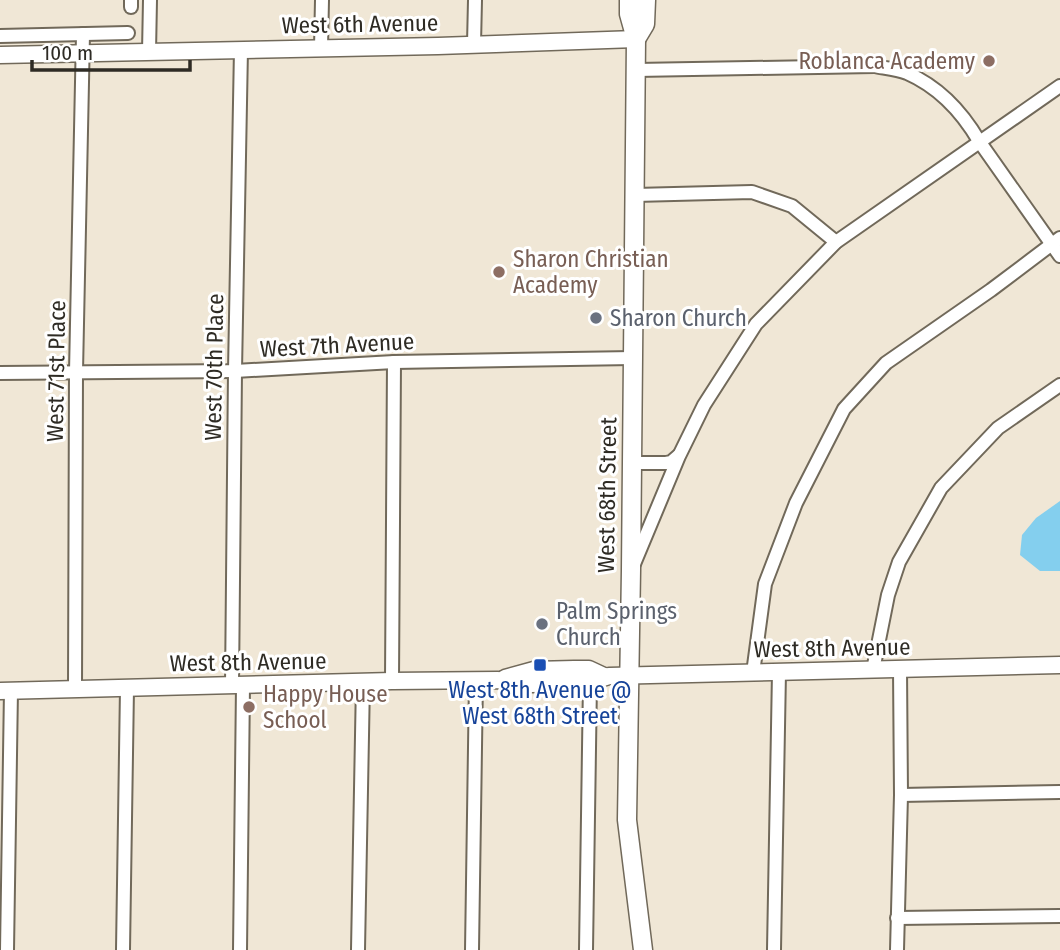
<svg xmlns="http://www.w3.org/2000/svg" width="1060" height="950" viewBox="0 0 1060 950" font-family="'Fira Sans Condensed',sans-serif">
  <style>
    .water { fill: #84cfee }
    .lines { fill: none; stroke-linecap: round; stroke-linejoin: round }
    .minor-casing { stroke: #71695a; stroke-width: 16 }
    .tertiary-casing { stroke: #71695a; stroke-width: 19 }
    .secondary-casing { stroke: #71695a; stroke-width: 21 }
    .minor { stroke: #fff; stroke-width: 12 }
    .tertiary { stroke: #fff; stroke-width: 16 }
    .secondary { stroke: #fff; stroke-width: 18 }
    .education-dot { fill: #8d6e63; stroke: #fff; stroke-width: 2.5 }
    .worship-dot { fill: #6b7280; stroke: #fff; stroke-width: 2.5 }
    .transit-dot { fill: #1a4fb4; stroke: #fff; stroke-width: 2.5 }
    .labels { text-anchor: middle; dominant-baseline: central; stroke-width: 6; stroke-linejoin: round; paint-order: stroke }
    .street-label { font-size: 23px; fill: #2e2b24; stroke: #fff }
    .education-label { font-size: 23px; fill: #785e54; stroke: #fff; text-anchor: start }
    .worship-label { font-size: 23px; fill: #5b616d; stroke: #fff; text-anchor: start }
    .transit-label { font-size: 23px; fill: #164399; stroke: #fff }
  </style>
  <rect width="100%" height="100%" fill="#f0e7d6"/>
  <path class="water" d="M1060,501v70h-20l-20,-16 2,-20 14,-17z"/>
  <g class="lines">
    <g class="minor-casing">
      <g id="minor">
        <path d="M131,7v-7"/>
        <path d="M0,36l128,-3"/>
        <path d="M474,44l1,-44"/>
        <path d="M321,48l1,-48"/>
        <path d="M149,52l1,-52"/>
        <path d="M636,70l238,-4c10,2 23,3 33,7 32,14 55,39 72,68l81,115"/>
        <path d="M635,195l117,-3 40,14 44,36"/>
        <path d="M0,373l235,-2 159,-9 239,-4"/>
        <path d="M632,463h34l5,-1 7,-6"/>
        <path d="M634,564l45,-108 25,-51 52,-81 80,-82 224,-156"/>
        <path d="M873,670l15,-75 11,-33 42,-74 57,-60 62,-43"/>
        <path d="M753,673l12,-89 31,-81 48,-94 42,-46 105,-73 69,-52"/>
        <path d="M392,681l2,-319"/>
        <path d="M232,685l3,-314 6,-322"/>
        <path d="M75,689l1,-317 7,-338"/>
        <path d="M901,795l159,-3"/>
        <path d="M897,918l163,-2"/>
        <path d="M7,950l4,-260"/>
        <path d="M123,950l4,-262"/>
        <path d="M240,950l3,-265"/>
        <path d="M358,950l5,-268"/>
        <path d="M472,950l4,-270"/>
        <path d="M586,950l4,-268"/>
        <path d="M774,950l5,-278"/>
        <path d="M897,950l4,-155 -1,-126"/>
      </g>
    </g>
    <g class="tertiary-casing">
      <g id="tertiary">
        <path d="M0,55l438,-9 198,-7"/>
        <path d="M505,678l29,-8 40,-1h15l15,7"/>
        <path d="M0,691l392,-10 105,-1 35,4 58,-2 19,-6 451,-11"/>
      </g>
    </g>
    <g class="secondary-casing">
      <g id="secondary">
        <path d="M629,0v14l7,25 -5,531 -4,250 16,130"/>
        <path d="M636,39l9,-15 1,-24"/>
      </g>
    </g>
    <use href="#minor" class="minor"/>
    <use href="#tertiary" class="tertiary"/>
    <use href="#secondary" class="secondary"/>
  </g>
  <g class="education-dot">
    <circle cx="989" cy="61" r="7"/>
    <circle cx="499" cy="272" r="7"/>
    <circle cx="249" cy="707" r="7"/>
  </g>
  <g class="worship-dot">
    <circle cx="596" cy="318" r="7"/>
    <circle cx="542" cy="624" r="7"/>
  </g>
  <rect class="transit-dot" x="533" y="658" width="14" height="14" rx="3.5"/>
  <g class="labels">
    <g class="street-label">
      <text transform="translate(360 24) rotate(-1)">West 6th Avenue</text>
      <text transform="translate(337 345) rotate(-3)">West 7th Avenue</text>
      <text transform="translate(214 367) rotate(-89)">West 70th Place</text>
      <text transform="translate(56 371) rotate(-89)">West 71st Place</text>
      <text transform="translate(607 495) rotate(-89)">West 68th Street</text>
      <text transform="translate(832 648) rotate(-1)">West 8th Avenue</text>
      <text transform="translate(248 662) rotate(-1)">West 8th Avenue</text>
    </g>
    <g class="education-label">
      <text x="975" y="61" text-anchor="end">Roblanca Academy</text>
      <text x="513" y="259">Sharon Christian<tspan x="513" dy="26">Academy</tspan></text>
      <text x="263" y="694">Happy House<tspan x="263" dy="26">School</tspan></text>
    </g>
    <g class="worship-label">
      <text x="610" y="318">Sharon Church</text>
      <text x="556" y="611">Palm Springs<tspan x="556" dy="26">Church</tspan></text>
    </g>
    <g class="transit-label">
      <text x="540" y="690">West 8th Avenue @<tspan x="540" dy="26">West 68th Street</tspan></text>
    </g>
  </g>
  <path d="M32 60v10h158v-10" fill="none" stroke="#2e2b24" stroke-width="3.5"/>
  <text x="42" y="60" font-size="21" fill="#2e2b24" stroke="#ffffff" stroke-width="5" paint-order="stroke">100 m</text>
</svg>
